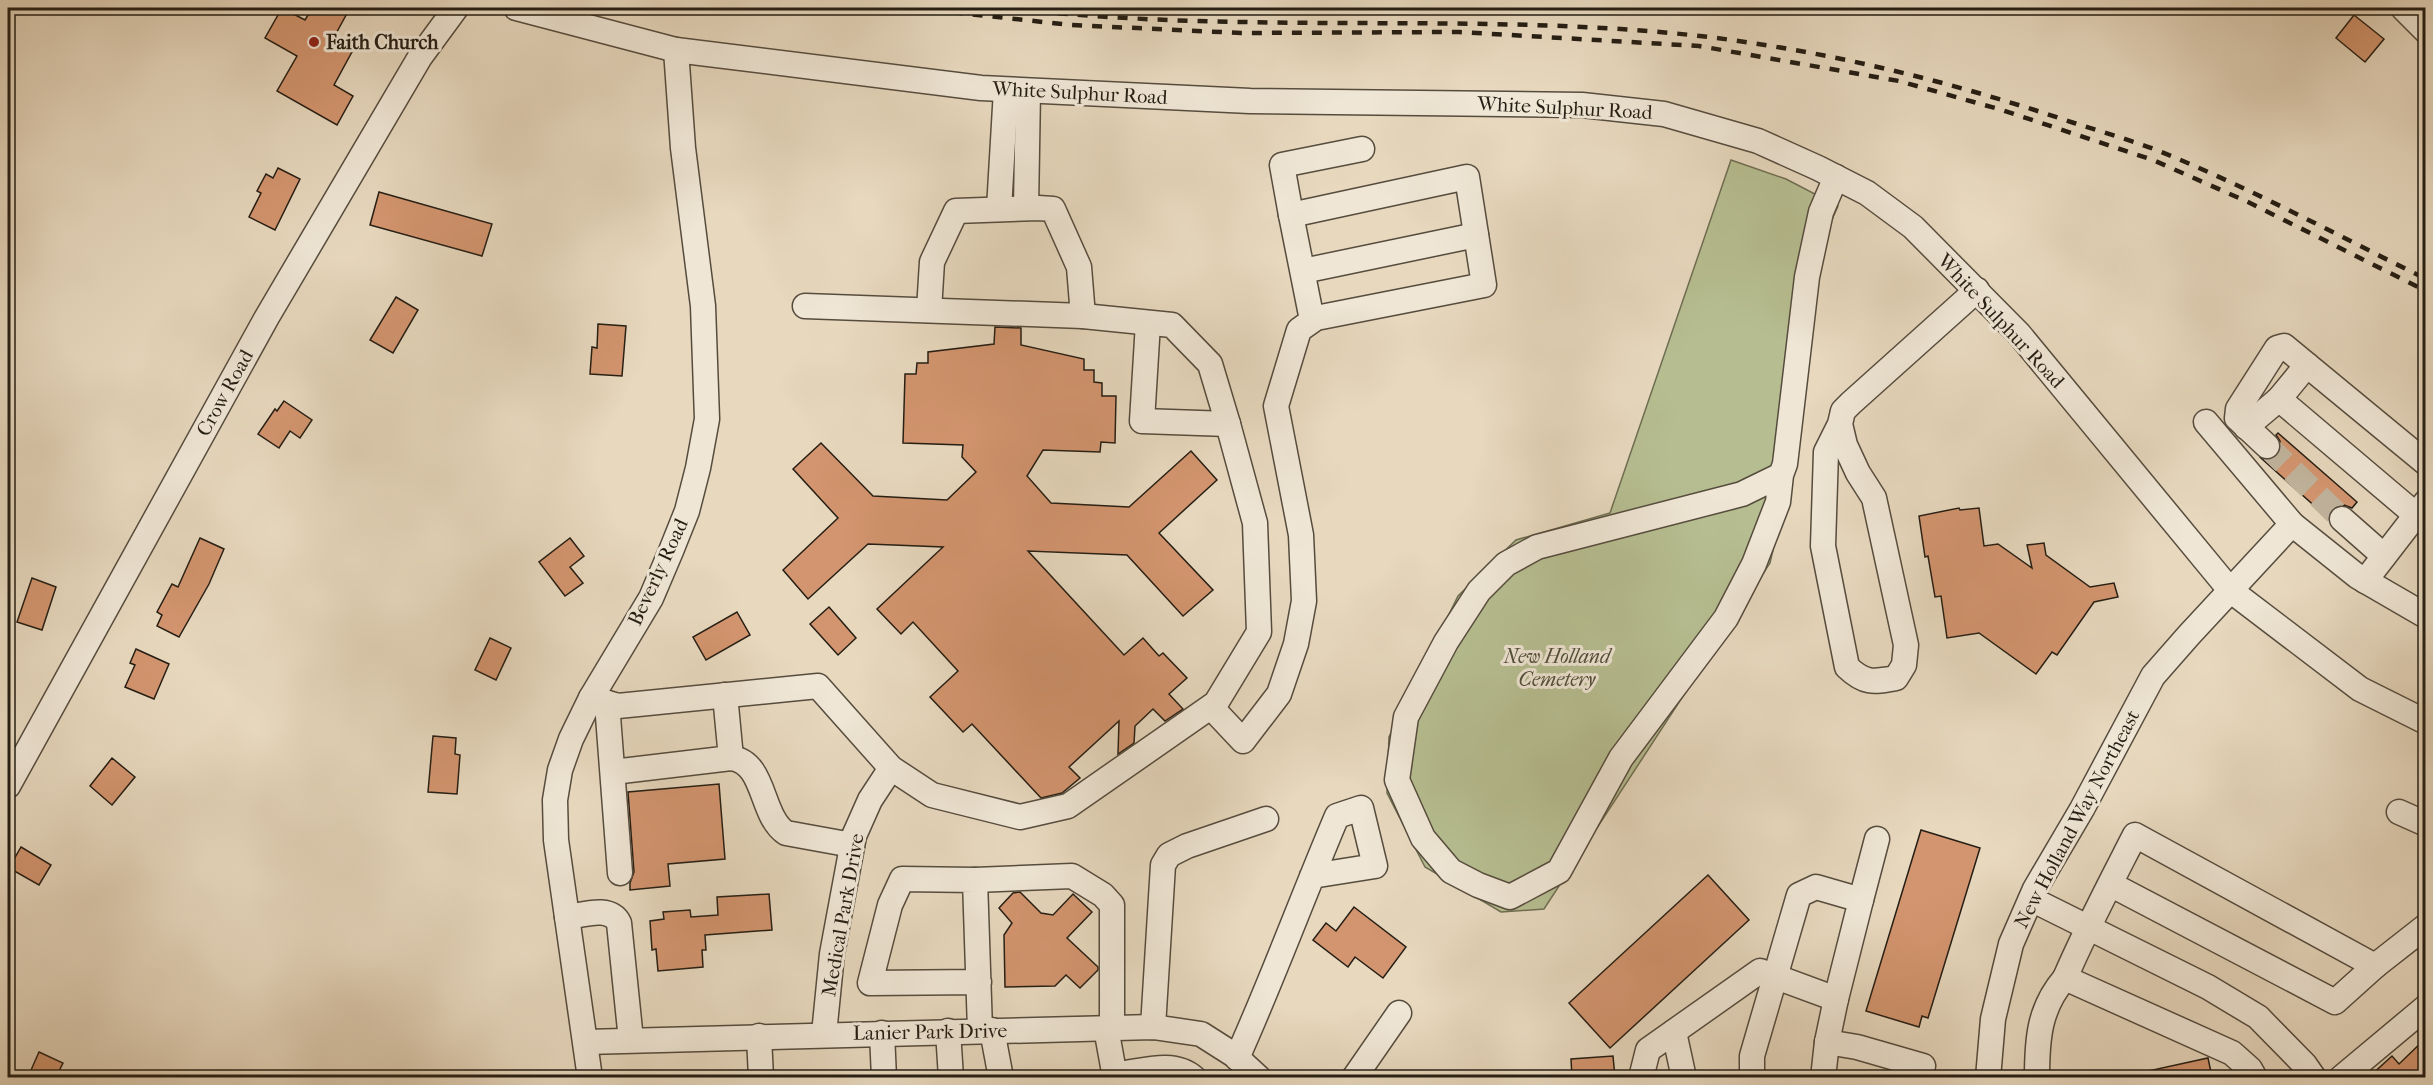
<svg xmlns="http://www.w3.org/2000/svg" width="2433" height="1085" viewBox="0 0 2433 1085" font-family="'IM FELL French Canon',serif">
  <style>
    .green { fill: #b6be91; stroke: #6e6e52; stroke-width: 1.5 }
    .building { fill: #d3956f; stroke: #251e14; stroke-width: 1.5 }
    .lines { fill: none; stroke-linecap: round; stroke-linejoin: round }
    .minor-tunnel { stroke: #c0b39c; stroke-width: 24; stroke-dasharray: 24 12; stroke-linecap: butt }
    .minor-casing { stroke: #564c3e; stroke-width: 27 }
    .minor { stroke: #efe6d5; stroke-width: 24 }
    .rail { stroke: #251e14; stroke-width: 4.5; stroke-dasharray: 10 10; stroke-linecap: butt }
    .poi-dot { fill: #8f2418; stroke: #efe6d5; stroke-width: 2 }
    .labels { text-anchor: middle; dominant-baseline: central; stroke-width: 6; stroke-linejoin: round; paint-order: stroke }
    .poi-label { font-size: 20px; font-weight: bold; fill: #251e14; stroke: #efe6d5; text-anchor: start }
    .street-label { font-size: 20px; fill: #251e14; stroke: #efe6d5 }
    .park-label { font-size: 20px; font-style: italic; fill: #504e3a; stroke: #efe6d5 }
  </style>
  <rect width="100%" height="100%" fill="#e7d8be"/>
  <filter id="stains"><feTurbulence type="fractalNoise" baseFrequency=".00333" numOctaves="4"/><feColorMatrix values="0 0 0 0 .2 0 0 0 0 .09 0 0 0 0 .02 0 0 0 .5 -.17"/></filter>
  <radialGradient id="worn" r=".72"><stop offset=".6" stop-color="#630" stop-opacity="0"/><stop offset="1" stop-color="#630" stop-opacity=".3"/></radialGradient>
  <path class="green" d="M1731,160l55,19 52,27 -12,27 -11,44 -21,184 -24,102 -226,346 -43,3 -76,-45 -38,-74 2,-56 69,-141 58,-56 94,-27z"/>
  <g class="building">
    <path d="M282,8l23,12 7,-12h38l-17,31 20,11 -19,35 19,11 -16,29 -60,-34 20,-35 -32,-18z"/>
    <path d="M2354,15l30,24 -19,23 -29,-24z"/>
    <path d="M278,168l22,11 -25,51 -26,-13 12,-24 -4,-2 9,-17 7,4z"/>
    <path d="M379,192l113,32 -10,32 -112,-31z"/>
    <path d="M396,297l22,13 -25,43 -23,-13z"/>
    <path d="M598,324l28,2 -4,50 -32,-2 2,-27 5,1z"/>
    <path d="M995,327l26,1v17l63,14v11h10v12l8,1v13h14l-1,47 -14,-1 -1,10 -57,-2 -16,26 24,27 78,4 62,-56 26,29 -58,53 54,57 -30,26 -56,-61 -99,-4 96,104 19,-17 16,18 4,-3 24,25 -18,16 14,15 -18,12 -12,-12 -18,17 -1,17 -16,11 1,-33 -50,46 11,11 -18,15 -21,5 -69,-74 -9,8 -33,-35 28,-26 -45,-49 -12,12 -24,-25 66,-62 -75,-3 -60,55 -25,-29 55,-52 -45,-49 28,-26 52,53 74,4 29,-28 -14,-15 1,-12 -60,-2 2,-69h11l1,-11h11v-11l66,-8z"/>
    <path d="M284,401l28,19 -12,18 -10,-7 -11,17 -21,-14 17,-25 2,2z"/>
    <path d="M2278,433l79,69 -5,6 -8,-3 -7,1 -6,4 -3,8 -67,-60 10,2 7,-5 3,-6 -1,-8 -4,-6z"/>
    <path d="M1959,508l1,2 19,-2 5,38 14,-2 34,24 -5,-23 17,-2 2,12 44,32 24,-4 4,14 -24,5 -37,53 -5,-3 -16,22 -57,-41 -32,5 -6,-42 -6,1 -7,-41 -3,1 -6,-41z"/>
    <path d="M200,538l24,11 -15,35 -30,53 -22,-11 5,-11 -5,-3 15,-28 6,3z"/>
    <path d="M570,538l14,18 -14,11 13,16 -18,13 -26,-34z"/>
    <path d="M32,578l24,9 -14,43 -25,-8z"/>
    <path d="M829,607l27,31 -18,17 -28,-31z"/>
    <path d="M737,612l13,23 -44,25 -13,-23z"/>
    <path d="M490,638l21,10 -15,32 -21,-10z"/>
    <path d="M136,649l33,15 -15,35 -29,-12 10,-22 -5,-2z"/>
    <path d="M433,736l23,2 -1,16 5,1 -3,39 -29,-2z"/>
    <path d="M112,758l23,19 -23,28 -22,-19z"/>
    <path d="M719,784l6,75 -57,5 2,22 -40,4v-7l4,-11 -6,-80z"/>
    <path d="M1921,830l59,18 -52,170 -6,-2 -3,11 -53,-16z"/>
    <path d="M21,847l30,18 -12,20 -30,-17z"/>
    <path d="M1708,875l41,45 -139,128 -41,-45z"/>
    <path d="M1020,892l21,21 12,2 20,-21 19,18 -25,26 31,29v3l-18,18 -14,-13 -11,11 -50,1 -1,-52 8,-12 -13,-15 14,-15z"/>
    <path d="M769,894l3,36 -67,5 1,15h-4l1,17 -45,4 -2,-22 -4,1 -2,-29 14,-2 -1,-7 27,-2 1,7 27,-2 -1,-18z"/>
    <path d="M1354,907l52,40 -23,31 -28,-21 -7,10 -35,-27 13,-17 10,8z"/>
    <path d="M2426,1038v39h-57l23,-21 7,8z"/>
    <path d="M39,1052l24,11 -7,14h-28z"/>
    <path d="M1613,1056l2,21h-43l-1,-18z"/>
    <path d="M2208,1058l4,19h-64v-6z"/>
  </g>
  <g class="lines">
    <path class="minor-tunnel" d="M2267,446l75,73"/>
    <g class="minor-casing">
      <g id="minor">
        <path d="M516,8l160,42 305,38 269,13 332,4 82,9 94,27 60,27 49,25 46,34 106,107 211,256 130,99 66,33"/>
        <path d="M2403,8l23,23"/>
        <path d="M1026,208l2,-117"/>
        <path d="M999,209l7,-119"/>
        <path d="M1291,215l21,105"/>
        <path d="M1303,271l173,-36"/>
        <path d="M929,310l3,-48 24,-51 82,-3 15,1 26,58 4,49"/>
        <path d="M1148,323l-6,98 86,3"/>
        <path d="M2279,399l137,116"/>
        <path d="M2206,422l86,102 65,52 69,40"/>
        <path d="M1840,424l-14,28 -3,94 24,121c18,17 26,15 49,11l8,-13 2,-20 -32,-147 -16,-25 -13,-28 -5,-21 3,-13 8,-8 126,-113"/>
        <path d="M2246,427l33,-28 28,-34"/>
        <path d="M2267,446l-30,-28 1,-9 39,-61 7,-2 142,117"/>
        <path d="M1781,475l-3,27 -24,62 -28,54 -105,140 -62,113 -49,26 -32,-12 -27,-14 -28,-33 -26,-58 9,-63 40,-75 33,-51 27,-27 31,-17 205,-53 39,-19 4,-11 22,-187 14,-65 15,-35"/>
        <path d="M2342,519l42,37"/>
        <path d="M2365,581l61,-79"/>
        <path d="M591,698l27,8 200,-20 73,82 41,27 88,22 48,-11 148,-103 43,-71 -4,-109 -27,-99 -18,-60 -38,-39 -89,-9 -278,-10"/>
        <path d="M607,703l13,170"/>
        <path d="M1211,707l32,34 36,-47 17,-50 8,-43 -3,-66 -25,-129 23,-76 17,-12 168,-33 -17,-108 -176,38 -9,-50 80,-16"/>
        <path d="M731,758c35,4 29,58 55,75l66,12"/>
        <path d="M613,772l118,-14 -6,-63"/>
        <path d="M8,786l259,-469 153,-260 36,-49"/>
        <path d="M2399,812l27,12"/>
        <path d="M975,880l97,-4 31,19 9,10v123"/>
        <path d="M2031,899l177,88 50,30 47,48 9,13"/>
        <path d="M1861,900l16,-61"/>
        <path d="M567,917c16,-2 43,-12 52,6l12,117"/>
        <path d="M2375,966l51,-40"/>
        <path d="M2065,978c21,-49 46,-96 70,-143l240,131 -40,36 -225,-118"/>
        <path d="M979,982l-109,1 20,-78 12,-26 73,1 5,150"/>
        <path d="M1153,1027l10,-162 6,-10 18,-9 79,-27"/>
        <path d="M1106,1028l8,44 5,2c24,-3 55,-14 75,4"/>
        <path d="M992,1030l9,48"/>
        <path d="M948,1031l3,47"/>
        <path d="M1674,1032l10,46"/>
        <path d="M882,1033l2,45"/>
        <path d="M824,1034l8,-80 22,-118 16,-36 21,-32"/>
        <path d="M759,1036l2,42"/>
        <path d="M586,1042l567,-15 48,7 33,21 25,23"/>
        <path d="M1827,1042l30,5 66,19"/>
        <path d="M1237,1058c36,-80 66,-162 100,-242l24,-8 14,58 -63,10"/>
        <path d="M590,1078l-34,-238 -1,-40 5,-30 11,-31 20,-41 60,-100 20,-47 16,-40 11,-43 9,-49 -4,-113 -20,-158 -7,-98"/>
        <path d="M1354,1078l45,-65"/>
        <path d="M1641,1078l7,-28 112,-79 76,28 -9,43 -4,36"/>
        <path d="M1752,1078v-22l47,-161 17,-8 45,13 -25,99"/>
        <path d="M1988,1078l5,-59 18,-75 24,-55 47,-80 71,-133 36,-41 103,-111"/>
        <path d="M2037,1078c0,-39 2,-70 28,-100l167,75 18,16 5,9"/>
        <path d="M2341,1078l85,-71"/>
      </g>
    </g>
    <use href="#minor" class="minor"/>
    <g class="rail">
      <path d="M913,8l158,17 170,8 218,-1 240,14 200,35 103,29 151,50 95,42 178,89"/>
      <path d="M998,8c81,8 162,13 243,14 153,3 307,-3 459,14 128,15 253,46 374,87 28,9 57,17 85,28 91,37 178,84 267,128"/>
    </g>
  </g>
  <circle class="poi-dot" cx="314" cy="42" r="6"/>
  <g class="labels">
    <g class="poi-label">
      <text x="326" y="42">Faith Church</text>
    </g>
    <g class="street-label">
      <text transform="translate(1080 93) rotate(3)">White Sulphur Road</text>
      <text transform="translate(1565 108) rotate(3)">White Sulphur Road</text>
      <text transform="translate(2001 321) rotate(47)">White Sulphur Road</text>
      <text transform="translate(225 393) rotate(-61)">Crow Road</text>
      <text transform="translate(658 572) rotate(-65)">Beverly Road</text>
      <text transform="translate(2077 819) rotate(-62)">New Holland Way Northeast</text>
      <text transform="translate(843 915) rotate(-80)">Medical Park Drive</text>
      <text transform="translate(930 1032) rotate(-1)">Lanier Park Drive</text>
    </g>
    <g class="park-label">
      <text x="1557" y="656">New Holland<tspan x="1557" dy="23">Cemetery</tspan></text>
    </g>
  </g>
  <rect width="2433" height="1085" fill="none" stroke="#e7d8be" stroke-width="30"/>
  <rect x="9" y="9" width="2415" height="1067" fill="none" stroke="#251e14" stroke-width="3"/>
  <rect x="15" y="15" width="2403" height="1055" fill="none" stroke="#251e14" stroke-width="1.5"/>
  <rect width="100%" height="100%" filter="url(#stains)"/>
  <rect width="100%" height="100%" fill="url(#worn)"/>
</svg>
